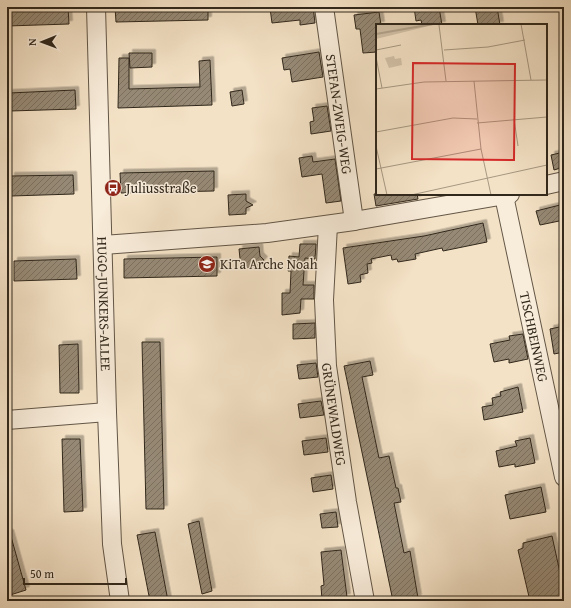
<svg xmlns="http://www.w3.org/2000/svg" width="571" height="608" viewBox="0 0 571 608" font-family="'Gentium Book Plus',serif">
  <style>
    .building { fill: url(#building-hatch); stroke: #31281c; filter: url(#shadow) }
    .lines { fill: none; stroke-linecap: round; stroke-linejoin: round }
    .minor-casing { stroke: #625646; stroke-width: 20 }
    .minor { stroke: #f8ecda; stroke-width: 18 }
    .labels { text-anchor: middle; dominant-baseline: central; stroke-width: 3; stroke-linejoin: round; paint-order: stroke }
    .street-label { font-size: 14px; fill: #31281c; stroke: #f8ecda }
    .poi-label { font-size: 14px; fill: #31281c; stroke: #f8ecda; text-anchor: start }
    .inset-river { fill: none; stroke: #b2a38c; stroke-width: 2 }
    .inset-road { fill: none; stroke: #a69882; stroke-width: 1 }
    .view { fill: #d62828; fill-opacity: 0.15; stroke: #d62828; stroke-width: 2 }
    .inset-edge { fill: none; stroke: #31281c; stroke-width: 2 }
  </style>
  <defs>
    <pattern id="building-hatch" width="6" height="6" patternUnits="userSpaceOnUse"><rect width="6" height="6" fill="#968974"/><path d="M-1 1l2-2M0 6l6-6M5 7l2-2" fill="none" stroke="#7b705e"/></pattern>
    <filter id="shadow"><feDropShadow dx="3.5" dy="-3.5" stdDeviation="0" flood-color="#0004"/></filter>
  </defs>
  <rect width="100%" height="100%" fill="#f4e2c6"/>
  <filter id="stains"><feTurbulence type="fractalNoise" baseFrequency=".005" numOctaves="4"/><feColorMatrix values="0 0 0 0 .2 0 0 0 0 .09 0 0 0 0 .02 0 0 0 .5 -.17"/></filter>
  <radialGradient id="worn" r=".72"><stop offset=".6" stop-color="#630" stop-opacity="0"/><stop offset="1" stop-color="#630" stop-opacity=".3"/></radialGradient>
  <g class="building">
    <path d="M68,7l1,17 -62,2v-17z"/>
    <path d="M115,7h93v13l-92,2z"/>
    <path d="M313,7l2,16 -15,2v-5l-28,3 -2,-15z"/>
    <path d="M414,7h25l3,18h-20l-1,-5 -5,1z"/>
    <path d="M475,7h22l3,18h-22z"/>
    <path d="M379,12l2,13h-4v27l-14,1 -3,-24h-4l-2,-14z"/>
    <path d="M319,52l4,25 -31,5 -2,-13 -6,1 -2,-12z"/>
    <path d="M129,53h23v14l-22,1z"/>
    <path d="M119,58h10v31l71,-2 -1,-26 11,-1 2,45 -94,3z"/>
    <path d="M75,90l1,19 -66,2 -1,-18z"/>
    <path d="M242,90l2,14 -12,2 -2,-14z"/>
    <path d="M327,106l4,25 -20,3 -1,-12 4,-1 -2,-13z"/>
    <path d="M564,152v15l-10,3 -3,-15z"/>
    <path d="M312,156l1,6 22,-3 6,42 -15,2 -4,-29 -20,3 -3,-19z"/>
    <path d="M214,171v20l-93,2 -1,-20z"/>
    <path d="M73,175l1,19 -63,2v-20z"/>
    <path d="M246,194v7l7,4 -7,3v6l-17,1 -1,-20z"/>
    <path d="M374,194h43l1,5 -42,7z"/>
    <path d="M564,204v16l-24,5 -4,-14z"/>
    <path d="M483,223l4,19 -44,9 -1,-3 -27,6 1,5 -18,3 -1,-3 -5,1 -1,-5 -20,4 1,4 -5,1 1,9 -8,2 1,7 -13,2 -5,-36 81,-12z"/>
    <path d="M300,244h16l-1,15 -10,-1 -2,27h11v14h-13l-1,14 -18,2v-22h8l1,-22h-3l1,-15 10,1z"/>
    <path d="M259,247l1,9 4,4 -6,7 -17,1 -2,-19z"/>
    <path d="M217,257v19l-93,2v-19z"/>
    <path d="M76,259l1,20 -63,2v-20z"/>
    <path d="M315,323v15l-22,1v-15z"/>
    <path d="M564,326v26l-10,2 -4,-25z"/>
    <path d="M523,334l5,25 -19,4v-4l-15,3 -4,-18 20,-4 -1,-4z"/>
    <path d="M142,342h18l4,167h-18z"/>
    <path d="M78,344l1,49h-19l-1,-48z"/>
    <path d="M370,361l3,14 -11,2 17,81 10,-2 7,32h2l3,14 -7,1 10,50 6,-2 8,47 -17,3h-8l-49,-235z"/>
    <path d="M316,363l2,14 -19,2 -2,-14z"/>
    <path d="M518,387l5,25 -39,8 -2,-13 11,-2 -1,-7 9,-2 -1,-4z"/>
    <path d="M321,401l3,14 -24,3 -2,-14z"/>
    <path d="M326,438l2,14 -24,3 -2,-14z"/>
    <path d="M530,438l5,25 -20,4v-3l-16,3 -3,-16 21,-5 -2,-5z"/>
    <path d="M62,439h18l3,72 -19,1z"/>
    <path d="M331,475l2,14 -20,3 -2,-14z"/>
    <path d="M541,487l5,25 -36,7 -5,-24z"/>
    <path d="M336,512l2,15 -16,1 -2,-14z"/>
    <path d="M199,521l13,70 -10,3 -14,-70z"/>
    <path d="M155,532l13,69h-18l-13,-66z"/>
    <path d="M7,533h3l16,57 -19,6z"/>
    <path d="M552,536l12,55v10h-34l-12,-51 5,-2v-5z"/>
    <path d="M341,550l6,47 -25,3 -1,-14 3,-1 -3,-33z"/>
  </g>
  <g class="lines">
    <g class="minor-casing">
      <g id="minor">
        <path id="s1" d="M96,7l11,405 5,132 8,57"/>
        <path id="s2" d="M324,7l30,214"/>
        <path d="M546,185l18,-4"/>
        <path id="s3" d="M504,196l60,281"/>
        <path id="s4" d="M328,225l-4,75 3,66 20,136 18,99"/>
        <path d="M103,245l164,-12 87,-12 156,-27"/>
        <path d="M7,420l100,-8"/>
      </g>
    </g>
    <use href="#minor" class="minor"/>
  </g>
  <defs>
    <g id="bus-disc" transform="scale(0.9)"><circle r="9.5" fill="#8f2418" stroke="#f8ecda"/><path d="M-5-6H5V4H4V6H2V4H-2V6H-4V4H-5ZM-3.5-4V0h7V-4ZM-3.5 1.2v1.5H-2V1.2ZM2 1.2v1.5H3.5V1.2Z" fill="#fff"/></g>
    <g id="school-disc" transform="scale(0.9)"><circle r="9.5" fill="#8f2418" stroke="#f8ecda"/><path d="M0-5L7-2L0 1L-7-2ZM-4 1L0 2.5L4 1V4Q0 6-4 4Z" fill="#fff"/></g>
  </defs>
  <g fill-rule="evenodd">
    <use href="#bus-disc" x="113" y="188"/>
    <use href="#school-disc" x="207" y="264"/>
  </g>
  <g class="labels">
    <g class="street-label">
      <text stroke="none"><textPath href="#s2" startOffset="108">STEFAN-ZWEIG-WEG</textPath></text>
      <text stroke="none"><textPath href="#s1" startOffset="297">HUGO-JUNKERS-ALLEE</textPath></text>
      <text stroke="none"><textPath href="#s3" startOffset="144">TISCHBEINWEG</textPath></text>
      <text stroke="none"><textPath href="#s4" startOffset="190">GRÜNEWALDWEG</textPath></text>
    </g>
    <g class="poi-label">
      <text x="126" y="188">Juliusstraße</text>
      <text x="220" y="264">KiTa Arche Noah</text>
    </g>
  </g>
  <g transform="translate(376 24)">
    <rect width="171" height="171" fill="#f4e2c6"/>
    <path d="M0,0h61l-61,15z" fill="#d3c2a9"/>
    <path d="M18,32l1,3 6,-1 1,7 -13,3 -4,-10z" fill="#d3c2a9"/>
    <path class="inset-river" d="M0,10l57,-10"/>
    <path class="inset-road" d="M145,0l10,56M63,1l7,56M0,26l25,-5M68,26l44,-3 37,-7M0,33l6,31M98,57l7,68 10,46M0,65l48,-7 123,-2M138,95l4,27M101,99l70,-6M0,108l77,-14 24,1M0,122l11,49M0,145l105,-20M35,171l136,-30"/>
    <path class="view" d="M37,39l102,1 -1,96 -102,-1z"/>
    <rect width="171" height="171" class="inset-edge"/>
  </g>
  <rect width="571" height="608" fill="none" stroke="#f4e2c6" stroke-width="24"/>
  <rect x="8" y="8" width="555" height="592" fill="none" stroke="#31281c" stroke-width="2"/>
  <rect x="12" y="12" width="547" height="584" fill="none" stroke="#31281c"/>
  <g transform="translate(42 42) rotate(269)" stroke="#f8ecda" stroke-width="3" paint-order="stroke">
  <path d="M0-3L7 15L0 10L-7 15Z" fill="#31281c"/>
  <text y="-6" font-size="11" font-weight="bold" text-anchor="middle" fill="#31281c">N</text>
  </g>
  <path d="M24 578v6h102v-6" fill="none" stroke="#31281c" stroke-width="2"/>
  <text x="30" y="578" font-size="12" fill="#31281c" stroke="#f8ecda" stroke-width="3" paint-order="stroke">50 m</text>
  <rect width="100%" height="100%" filter="url(#stains)"/>
  <rect width="100%" height="100%" fill="url(#worn)"/>
</svg>
